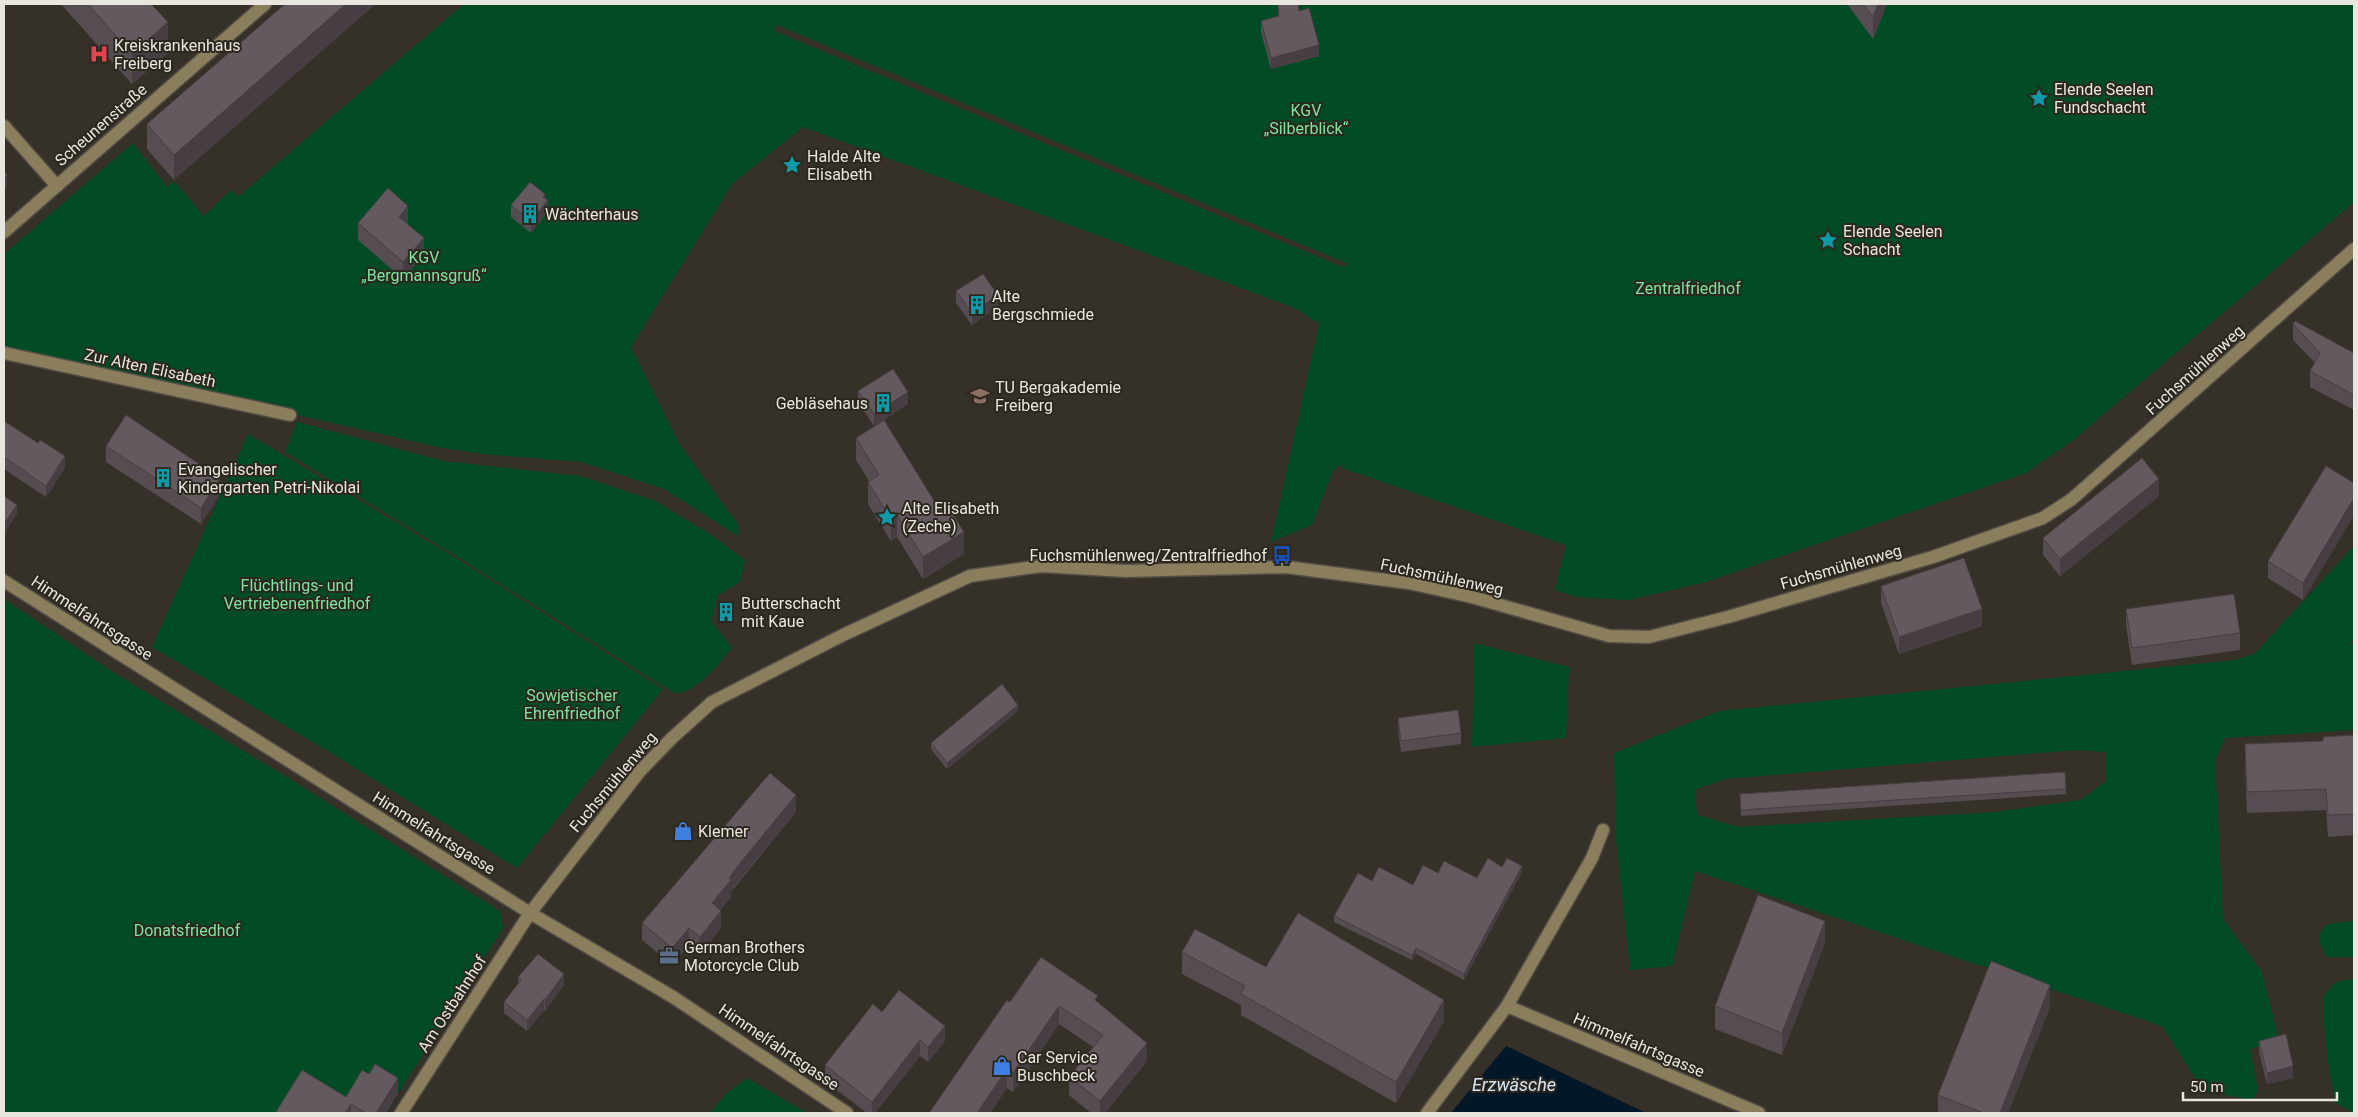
<svg xmlns="http://www.w3.org/2000/svg" width="2358" height="1117" viewBox="0 0 2358 1117" font-family="Roboto,sans-serif">
  <style>
    .green { fill: #014c25; fill-rule: evenodd }
    .water { fill: #021728 }
    .lines { fill: none; stroke-linecap: round; stroke-linejoin: round }
    .minor-casing { stroke: #534e45; stroke-width: 15 }
    .minor { stroke: #8b7e5d; stroke-width: 12 }
    .wall { fill: #564d52 }
    .shaded-wall { fill: #463e42 }
    .building { fill: #64595f; stroke: #463e42 }
    .labels { text-anchor: middle; dominant-baseline: central; stroke-width: 4; stroke-linejoin: round; paint-order: stroke }
    .poi-label { font-size: 16px; fill: #e9e6e0; stroke: #2c281f; text-anchor: start }
    .park-label { font-size: 16px; fill: #7de59f; stroke: #2c281f }
    .street-label { font-size: 16px; fill: #e9e6e0; stroke: #2c281f }
    .water-label { font-size: 18px; font-style: italic; fill: #d5e7f6; stroke: #2c281f }
  </style>
  <rect width="100%" height="100%" fill="#363128"/>
  <g class="green">
    <path d="M464,4h1890v198l-282,239 -46,32 -324,110 -73,17 -52,-3 -22,-7 11,-45 -224,-77 1,-4 -10,6 -21,55 -41,17 48,-218 -24,-16 -492,-181 -71,57 -101,163 49,98 59,81 -1,10 -74,-47 -82,-27 -100,-8 -44,-7 -434,-99v-94l129,-111 34,44 7,-6 30,35 27,-26 7,7zM777,25l572,239 -6,3 -569,-236z"/>
    <path d="M297,422l147,39 136,15 75,25 55,33 35,26 -5,22 -22,13 -7,26 21,27c-13,16 -37,46 -58,45l-221,-139 -168,-102z"/>
    <path d="M248,434l203,121 212,134 -146,179 -186,-115 -179,-106z"/>
    <path d="M2354,546v91l-4,7h4v86l-129,8 -10,22 8,159 39,53 17,68 -29,9 8,41 -5,10 -50,-9 -41,-65 -467,-155 -23,95 -42,4 -14,-130 -2,-87 105,-42 517,-51 19,-7zM2077,750l28,2v30l-25,18 -84,12 -257,15 -42,-12 -2,-25 30,-11z"/>
    <path d="M4,599l115,77 174,105 207,130 3,17 -117,185h-382z"/>
    <path d="M1474,643l95,24 -3,71 -94,9z"/>
    <path d="M2354,921v36h-26c-9,-8 -14,-28 2,-33 7,-2 17,-2 24,-3z"/>
    <path d="M2354,979v134l-18,-10c-5,-16 -17,-96 -11,-109 7,-12 16,-14 29,-15z"/>
    <path d="M747,1078l60,35h-97l17,-20z"/>
  </g>
  <path class="water" d="M1506,1046l140,67h-195z"/>
  <g class="lines">
    <g class="minor-casing">
      <g id="minor">
        <path d="M4,126l53,60"/>
        <path d="M4,232l261,-228"/>
        <path d="M4,353l286,62"/>
        <path d="M4,581l526,332 143,84 174,116"/>
        <path d="M1507,1006l252,107"/>
        <path d="M401,1113l129,-200 110,-142 32,-33 40,-36 131,-67 127,-59 71,-10 85,5 160,-4 123,16 63,14 137,39 40,1 79,-20 205,-60 110,-39 29,-19 282,-250"/>
        <path d="M1427,1113l80,-107 85,-148 11,-28"/>
      </g>
    </g>
    <use href="#minor" class="minor"/>
  </g>
  <g class="wall">
    <path d="M61,4h90l17,49 -36,31z"/>
    <path d="M285,4l-111,176 -27,-31v-25z"/>
    <path d="M1278,4h20l1,7 20,45 -48,13 -10,-37v-11l17,-5z"/>
    <path d="M1847,4h40l-14,35z"/>
    <path d="M545,198l3,14 -17,21 -20,-16v-12z"/>
    <path d="M358,223h50l-1,1 17,31 -21,24 -45,-39z"/>
    <path d="M956,291l42,16 -26,18 -16,-22z"/>
    <path d="M2293,324l61,29v57l-44,-23v-16l5,-8 -22,-23z"/>
    <path d="M858,391l50,13 -34,22 -16,-24z"/>
    <path d="M4,421l61,47 -19,29 -42,-28z"/>
    <path d="M856,438l108,116 -41,25 -26,-42 -6,4 -23,-37v-22l1,-1 -13,-21z"/>
    <path d="M106,446l114,48 -19,30 -95,-62z"/>
    <path d="M2354,483v32l-51,85 -35,-22v-17z"/>
    <path d="M2159,496l-99,80 -17,-21v-17z"/>
    <path d="M1881,586l101,40 -83,28 -18,-51z"/>
    <path d="M2126,609l114,24v17l-108,15 -6,-40z"/>
    <path d="M1018,711l-71,58 -16,-20v-6z"/>
    <path d="M1398,718l63,15v11l-60,8 -3,-23z"/>
    <path d="M2354,735v100l-26,2 -2,-27 -79,3 -2,-48v-21l78,-3z"/>
    <path d="M2066,789v5l-325,22 -1,-16v-6z"/>
    <path d="M796,812l-65,80v5l-11,13 1,18 -21,26 -11,-9 -17,20 -30,-25v-17z"/>
    <path d="M1502,867l20,5 -58,108 -48,-26 -4,6 -78,-38v-6l38,-35 41,4 25,-12 39,5z"/>
    <path d="M1825,943l-43,112 -67,-26v-23z"/>
    <path d="M1182,952l84,15 178,54 -48,82 -155,-88v-10l-59,-31z"/>
    <path d="M518,977l46,8 -19,26 -1,-1 -17,21 -23,-18v-11l14,-17z"/>
    <path d="M1010,1002h88l49,59 -42,52h-14l-22,-18v-18l24,-30 -34,-23 -46,68 -6,-4 -17,25z"/>
    <path d="M2050,1007l-42,106h-70v-18z"/>
    <path d="M882,1012l63,29 -17,21 -8,-6 -45,57h-8l-42,-32v-16z"/>
    <path d="M2259,1041l34,37 -26,6 -8,-32z"/>
    <path d="M398,1093l-12,20h-110v-1l70,-15z"/>
  </g>
  <g class="shaded-wall">
    <path d="M346,4h30l-202,176v-25z"/>
    <path d="M1878,4h9l-14,35v-22z"/>
    <path d="M168,22v31l-36,31v-30z"/>
    <path d="M1319,45v11l-48,13v-11z"/>
    <path d="M7,175v11l-3,3v-11z"/>
    <path d="M545,194v10l3,-4v12l-17,21v-12z"/>
    <path d="M408,206v17l-9,11v-17z"/>
    <path d="M424,238v17l-21,24v-17z"/>
    <path d="M998,295v12l-26,18v-12z"/>
    <path d="M908,392v12l-34,22v-12z"/>
    <path d="M65,456v12l-19,29v-11z"/>
    <path d="M220,478v16l-19,30v-16z"/>
    <path d="M2159,479v17l-99,80v-17z"/>
    <path d="M2354,498v17l-51,85v-17z"/>
    <path d="M17,505v9l-13,20v-10z"/>
    <path d="M897,515v22l-6,4v-22z"/>
    <path d="M964,532v22l-41,25v-22z"/>
    <path d="M1982,609v17l-83,28v-17z"/>
    <path d="M1018,705v6l-71,58v-6z"/>
    <path d="M796,795v17l-59,71 -6,9v5l-19,23v-17l25,-36z"/>
    <path d="M1522,866v6l-58,108v-6z"/>
    <path d="M721,911v17l-21,26v-17z"/>
    <path d="M1825,921v22l-43,112v-22z"/>
    <path d="M689,928v17l-17,20v-17z"/>
    <path d="M1416,948v6l-4,6v-5z"/>
    <path d="M564,974v11l-19,26v-11z"/>
    <path d="M2050,985v22l-42,106h-8z"/>
    <path d="M544,999v11l-17,21v-11z"/>
    <path d="M1444,1000v21l-48,82v-21z"/>
    <path d="M1059,1006v18l-46,68v-19z"/>
    <path d="M945,1026v15l-17,21v-15z"/>
    <path d="M920,1040v16l-45,57h-3v-11z"/>
    <path d="M1147,1043v18l-42,52h-5v-12z"/>
    <path d="M2293,1066v12l-26,6v-11z"/>
    <path d="M1007,1069v19l-17,25h-13z"/>
    <path d="M398,1078v15l-12,20h-10z"/>
    <path d="M351,1104v9h-6z"/>
  </g>
  <g class="building">
    <path d="M88,4h63l17,18 -36,32z"/>
    <path d="M285,4h61l-172,151 -27,-31z"/>
    <path d="M1278,4h20l1,7 10,-3 10,37 -48,13 -10,-37 18,-5z"/>
    <path d="M1863,4h15l-5,13z"/>
    <path d="M4,171l3,4 -3,3z"/>
    <path d="M530,182l15,12 -2,3 5,3 -17,21 -20,-16z"/>
    <path d="M388,188l20,18 -9,11 25,21 -21,24 -45,-39z"/>
    <path d="M983,274l15,21 -26,18 -16,-22z"/>
    <path d="M2295,321l59,32v42l-44,-24 10,-18 -27,-29z"/>
    <path d="M893,369l15,23 -34,22 -16,-23z"/>
    <path d="M126,415l94,63 -19,30 -95,-62z"/>
    <path d="M884,420l54,87 8,-4 18,29 -41,25 -26,-42 -6,4 -23,-37 11,-7 -23,-37z"/>
    <path d="M4,421l34,22 2,-3 25,16 -19,30 -42,-29z"/>
    <path d="M2142,458l17,21 -99,80 -17,-21z"/>
    <path d="M2326,466l28,17v15l-51,85 -35,-22z"/>
    <path d="M4,496l13,9 -13,19z"/>
    <path d="M1964,558l18,51 -83,28 -18,-51z"/>
    <path d="M2234,594l6,39 -108,15 -6,-39z"/>
    <path d="M1002,684l16,21 -71,58 -16,-20z"/>
    <path d="M1458,710l3,23 -60,8 -3,-23z"/>
    <path d="M2354,735v79l-26,1 -2,-26 -79,3 -2,-48 78,-3v-4z"/>
    <path d="M2065,772l1,17 -325,21 -1,-16z"/>
    <path d="M770,773l26,22 -59,72 -8,11 2,2 -19,23 9,8 -21,26 -11,-9 -17,20 -30,-25z"/>
    <path d="M1488,858l14,9 5,-9 15,8 -58,108 -48,-26 -4,7 -78,-39 24,-43 14,8 7,-14 34,18 10,-20 15,8 6,-12 33,17z"/>
    <path d="M1758,895l67,26 -43,112 -67,-27z"/>
    <path d="M1298,913l146,87 -48,82 -155,-88 4,-8 -63,-34 13,-23 71,38z"/>
    <path d="M538,954l26,20 -19,26 -1,-1 -17,21 -23,-18 17,-22 -3,-3z"/>
    <path d="M1041,957l57,39 -3,4 52,43 -47,58 -31,-24 34,-42 -44,-29 -46,67 -6,-4 -30,44h-48l78,-113 3,2z"/>
    <path d="M1991,961l59,24 -50,128h-16l-46,-18z"/>
    <path d="M899,990l46,36 -17,21 -8,-7 -48,62 -47,-37 48,-61 9,8z"/>
    <path d="M2286,1034l7,32 -26,7 -8,-32z"/>
    <path d="M375,1064l23,14 -22,35h-10l-15,-9 -6,9h-67l-2,-1 26,-42 44,27 16,-27 7,4z"/>
  </g>
  <defs>
    <g id="hospital-bare" transform="scale(1.5)"><path d="M-5-5h3v3.5h4V-5h3V5h-3V1.5h-4V5h-3Z" fill="#e0444e" stroke="#2c281f" stroke-width="2.5" paint-order="stroke"/></g>
    <g id="sight-bare" transform="scale(1.5)"><path d="M0-6L1.8-2.2L6-1.7L2.9 1.2L3.7 5.4L0 3.3L-3.7 5.4L-2.9 1.2L-6-1.7L-1.8-2.2Z" fill="#0f9aa8" stroke="#2c281f" stroke-width="2.5" paint-order="stroke"/></g>
    <g id="building-bare" transform="scale(1.5)"><path d="M-4-6H4V6H1V3H-1V6H-4ZM-2.5-4.3h1.7v1.8h-1.7ZM.8-4.3h1.7v1.8H.8ZM-2.5-1h1.7V.8h-1.7ZM.8-1h1.7V.8H.8Z" fill="#0f9aa8" stroke="#2c281f" stroke-width="2.5" paint-order="stroke"/></g>
    <g id="university-bare" transform="scale(1.5)"><path d="M0-5L7-2L0 1L-7-2ZM-4 1L0 2.5L4 1V4Q0 6-4 4Z" fill="#8d6e63" stroke="#2c281f" stroke-width="2.5" paint-order="stroke"/></g>
    <g id="bus-bare" transform="scale(1.5)"><path d="M-5-6H5V4H4V6H2V4H-2V6H-4V4H-5ZM-3.5-4V0h7V-4ZM-3.5 1.2v1.5H-2V1.2ZM2 1.2v1.5H3.5V1.2Z" fill="#1a4fb4" stroke="#2c281f" stroke-width="2.5" paint-order="stroke"/></g>
    <g id="shop-bare" transform="scale(1.5)"><path d="M-5-2.5h2.3a2.7 3.5 0 0 1 5.4 0H5L5.5 6h-11ZM-1.5-2.5h3a1.5 2.3 0 0 0-3 0Z" fill="#3f7fe0" stroke="#2c281f" stroke-width="2.5" paint-order="stroke"/></g>
    <g id="office-bare" transform="scale(1.5)"><path d="M-6-3h4V-5.5h4V-3h4V5H-6ZM-1-4.5V-3h2v-1.5ZM-6 0V1H6V0Z" fill="#5c6f8a" stroke="#2c281f" stroke-width="2.5" paint-order="stroke"/></g>
  </defs>
  <g fill-rule="evenodd">
    <use href="#hospital-bare" x="99" y="54"/>
    <use href="#sight-bare" x="2039" y="98"/>
    <use href="#sight-bare" x="792" y="165"/>
    <use href="#building-bare" x="530" y="214"/>
    <use href="#sight-bare" x="1828" y="240"/>
    <use href="#building-bare" x="977" y="305"/>
    <use href="#university-bare" x="980" y="396"/>
    <use href="#building-bare" x="883" y="403"/>
    <use href="#building-bare" x="163" y="478"/>
    <use href="#sight-bare" x="887" y="517"/>
    <use href="#bus-bare" x="1282" y="555"/>
    <use href="#building-bare" x="726" y="612"/>
    <use href="#shop-bare" x="683" y="831"/>
    <use href="#office-bare" x="669" y="956"/>
    <use href="#shop-bare" x="1002" y="1066"/>
  </g>
  <g class="labels">
    <g class="poi-label">
      <text x="114" y="45">Kreiskrankenhaus<tspan x="114" dy="18">Freiberg</tspan></text>
      <text x="2054" y="89">Elende Seelen<tspan x="2054" dy="18">Fundschacht</tspan></text>
      <text x="807" y="156">Halde Alte<tspan x="807" dy="18">Elisabeth</tspan></text>
      <text x="545" y="214">Wächterhaus</text>
      <text x="1843" y="231">Elende Seelen<tspan x="1843" dy="18">Schacht</tspan></text>
      <text x="992" y="296">Alte<tspan x="992" dy="18">Bergschmiede</tspan></text>
      <text x="995" y="387">TU Bergakademie<tspan x="995" dy="18">Freiberg</tspan></text>
      <text x="868" y="403" text-anchor="end">Gebläsehaus</text>
      <text x="178" y="469">Evangelischer<tspan x="178" dy="18">Kindergarten Petri-Nikolai</tspan></text>
      <text x="902" y="508">Alte Elisabeth<tspan x="902" dy="18">(Zeche)</tspan></text>
      <text x="1267" y="555" text-anchor="end">Fuchsmühlenweg/Zentralfriedhof</text>
      <text x="741" y="603">Butterschacht<tspan x="741" dy="18">mit Kaue</tspan></text>
      <text x="698" y="831">Klemer</text>
      <text x="684" y="947">German Brothers<tspan x="684" dy="18">Motorcycle Club</tspan></text>
      <text x="1017" y="1057">Car Service<tspan x="1017" dy="18">Buschbeck</tspan></text>
    </g>
    <g class="park-label">
      <text x="1306" y="110">KGV<tspan x="1306" dy="18">„Silberblick“</tspan></text>
      <text x="424" y="257">KGV<tspan x="424" dy="18">„Bergmannsgruß“</tspan></text>
      <text x="1688" y="288">Zentralfriedhof</text>
      <text x="297" y="585">Flüchtlings- und<tspan x="297" dy="18">Vertriebenenfriedhof</tspan></text>
      <text x="572" y="695">Sowjetischer<tspan x="572" dy="18">Ehrenfriedhof</tspan></text>
      <text x="187" y="930">Donatsfriedhof</text>
    </g>
    <g class="street-label">
      <text transform="translate(101 125) rotate(-41)">Scheunenstraße</text>
      <text transform="translate(150 368) rotate(12)">Zur Alten Elisabeth</text>
      <text transform="translate(2195 370) rotate(-42)">Fuchsmühlenweg</text>
      <text transform="translate(1841 567) rotate(-16)">Fuchsmühlenweg</text>
      <text transform="translate(1442 577) rotate(12)">Fuchsmühlenweg</text>
      <text transform="translate(92 618) rotate(33)">Himmelfahrtsgasse</text>
      <text transform="translate(613 782) rotate(-50)">Fuchsmühlenweg</text>
      <text transform="translate(434 833) rotate(32)">Himmelfahrtsgasse</text>
      <text transform="translate(452 1004) rotate(-57)">Am Ostbahnhof</text>
      <text transform="translate(1639 1045) rotate(23)">Himmelfahrtsgasse</text>
      <text transform="translate(779 1047) rotate(34)">Himmelfahrtsgasse</text>
    </g>
    <g class="water-label">
      <text x="1514" y="1084">Erzwäsche</text>
    </g>
  </g>
  <rect width="2358" height="1117" fill="none" stroke="#e9e6e0" stroke-width="10"/>
  <path d="M2183 1092v8h154v-8" fill="none" stroke="#e9e6e0" stroke-width="2.5"/>
  <text x="2190" y="1092" font-size="15" fill="#e9e6e0" stroke="#2c281f" stroke-width="4" paint-order="stroke">50 m</text>
</svg>
